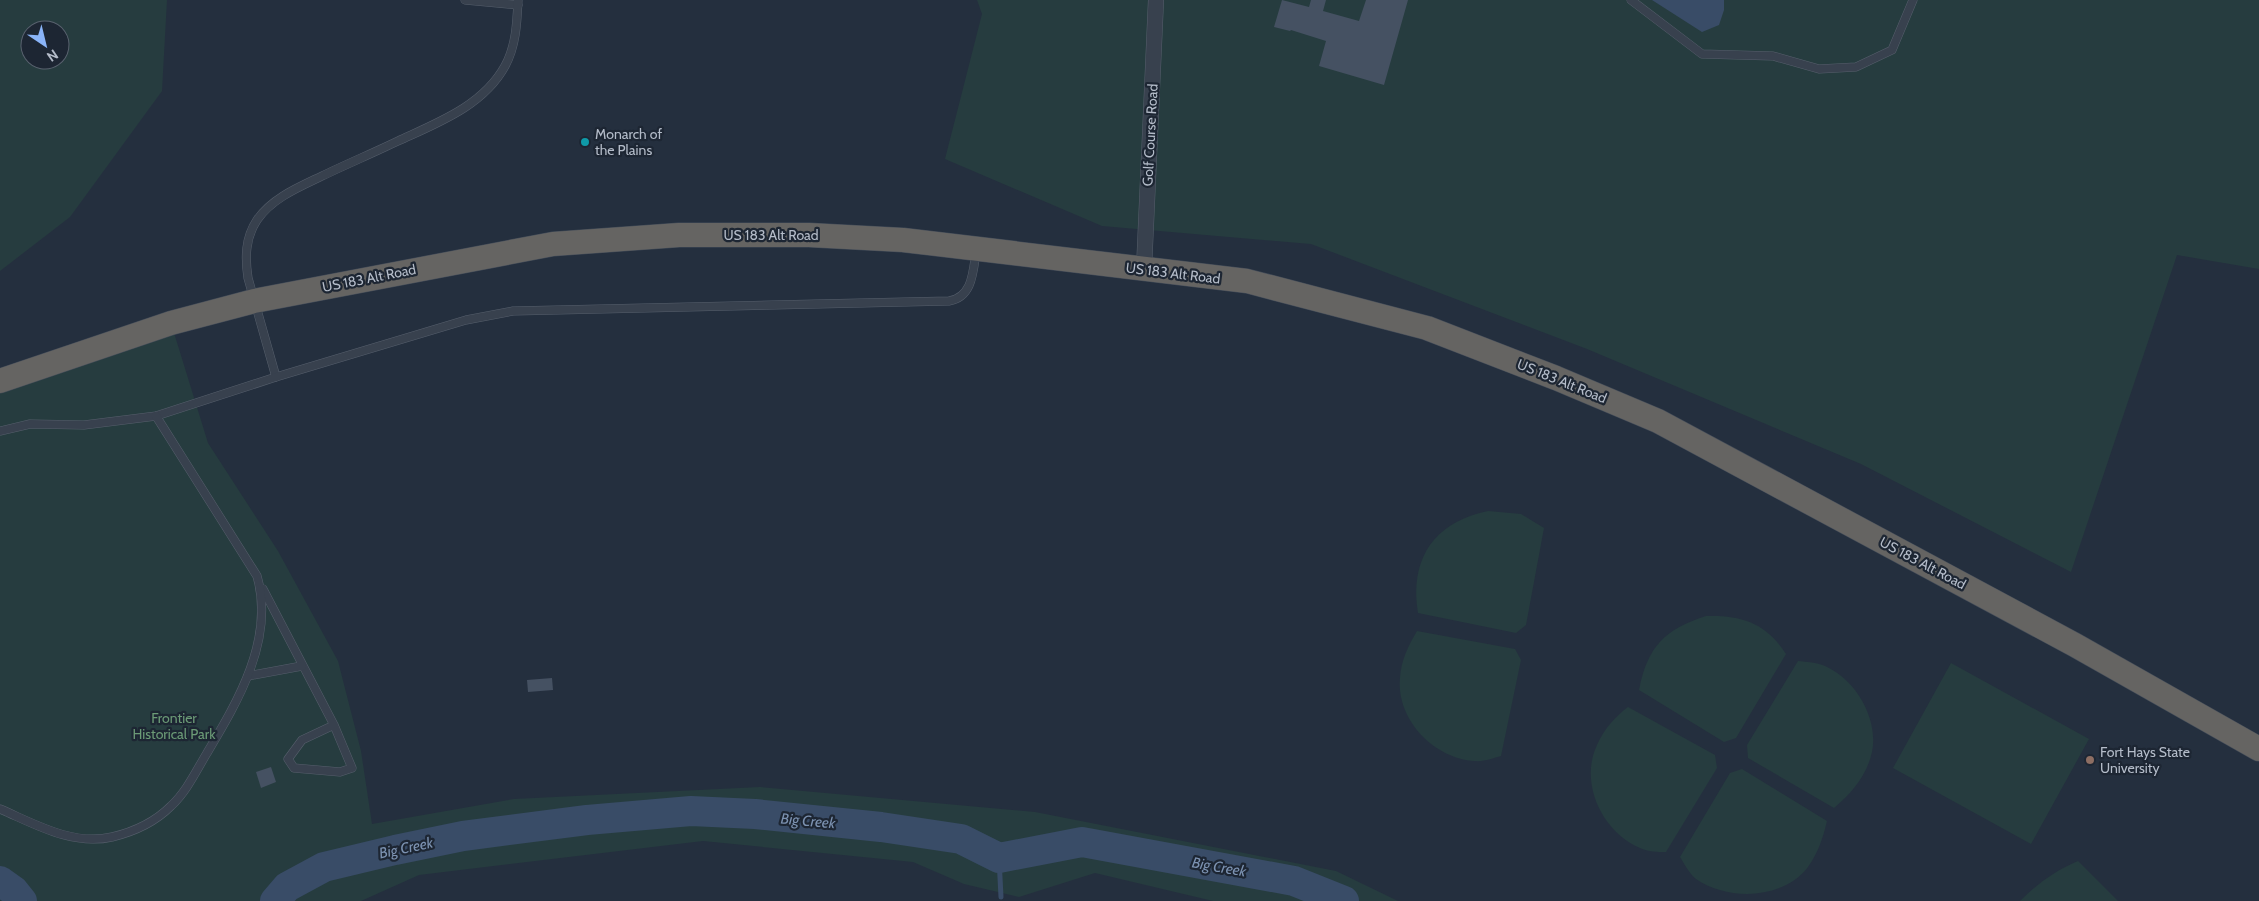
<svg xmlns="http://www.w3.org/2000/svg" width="2259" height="901" viewBox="0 0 2259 901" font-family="Cabin,sans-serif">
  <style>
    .green { fill: #263c3f; fill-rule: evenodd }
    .water { fill: #394c67 }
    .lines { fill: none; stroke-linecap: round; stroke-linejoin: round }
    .stream { stroke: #394c67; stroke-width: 5 }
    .river { stroke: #394c67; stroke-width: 30 }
    .building { fill: #455162 }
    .service-casing { stroke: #565f6c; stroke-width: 9 }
    .minor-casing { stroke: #565f6c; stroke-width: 16 }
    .trunk-casing { stroke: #434c59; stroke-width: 25 }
    .service { stroke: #38414e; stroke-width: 8 }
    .minor { stroke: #38414e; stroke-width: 15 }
    .trunk { stroke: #656462; stroke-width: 24 }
    .culture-dot { fill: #0f9aa8; stroke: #1d2633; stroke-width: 2 }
    .education-dot { fill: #8d6e63; stroke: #1d2633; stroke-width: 2 }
    .labels { text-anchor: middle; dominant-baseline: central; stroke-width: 4.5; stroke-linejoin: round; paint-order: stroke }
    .poi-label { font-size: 14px; fill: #b4bcc9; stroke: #1d2633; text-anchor: start }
    .street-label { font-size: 14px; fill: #b4bcc9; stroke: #1d2633 }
    .park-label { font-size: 14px; fill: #6b9a76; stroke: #1d2633 }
    .water-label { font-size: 15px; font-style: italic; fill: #7c92b1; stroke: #1d2633 }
  </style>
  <rect width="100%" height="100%" fill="#242f3e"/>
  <g class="green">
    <path d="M0,0h167l-5,91 -92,126 -70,54zM30,30h30v30h-30z"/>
    <path d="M977,0h1282v269l-82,-14 -106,317 -210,-108 -274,-115 -276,-105 -209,-18 -157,-67 37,-145z"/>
    <path d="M171,323l37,120 70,108 60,110 23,90 11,73 142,-25 246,-12 275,25 301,59 62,30h-185l-118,-28 -76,24 -55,-13 -51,-22 -210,-21 -284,34 -58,26h-361v-514z"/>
    <path d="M1488,511l33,3 23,14 -18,97 -10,8 -98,-20c-9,-54 16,-91 70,-102z"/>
    <path d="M1706,616c36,-1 60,7 80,38l-50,84 -12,4 -85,-52c8,-43 26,-61 67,-74z"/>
    <path d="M1417,631l98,18 6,11 -20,96c-8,2 -17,6 -26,5 -41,-2 -79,-42 -75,-83 1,-17 8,-32 17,-47z"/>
    <path d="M1798,661c9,1 18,1 27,5 30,13 54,52 47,86 -5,23 -20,41 -38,56l-86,-50 -1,-13z"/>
    <path d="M1951,663l138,76 -58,105 -138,-76z"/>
    <path d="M1628,707l87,48 2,13 -51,84c-8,0 -18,0 -26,-4 -38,-16 -61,-65 -43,-103 7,-16 18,-28 31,-38z"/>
    <path d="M1742,769l85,52c-4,17 -9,32 -19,46 -25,33 -80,34 -112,12 -7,-6 -11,-14 -16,-22l50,-84z"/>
    <path d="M2078,861l40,40h-98c18,-18 35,-30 58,-40z"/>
  </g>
  <path class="water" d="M1652,0h72v10l-5,15 -17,7z"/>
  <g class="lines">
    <path class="stream" d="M999,858l2,39"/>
    <g class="river">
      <path d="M0,881l14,10 8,10"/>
      <path d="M275,901l12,-14 37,-20 71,-17 68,-14 124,-16 104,-9 64,3 126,13 80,12 38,19 83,-16 212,39 50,20"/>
    </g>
  </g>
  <g class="building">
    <path d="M1282,0l27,7 2,-7h15l-3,11 36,10 7,-21h42l-24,85 -65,-19 7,-25 -35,-11 -1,1 -16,-4z"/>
    <path d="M552,678l1,12 -25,2 -1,-12z"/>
    <path d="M271,767l5,15 -15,6 -5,-16z"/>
  </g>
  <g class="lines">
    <g class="service-casing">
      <g id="service">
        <path d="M465,0l53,5"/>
        <path d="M1631,0l71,54 71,2 46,13 37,-2 36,-17 21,-50"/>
        <path d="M276,377l-28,-99c-3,-20 -3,-40 9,-58 15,-22 42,-33 65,-44 25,-12 51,-23 76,-35 39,-18 85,-35 107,-75 11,-20 12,-43 13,-66"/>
        <path d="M0,431l30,-7 54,1 72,-9 120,-39 190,-57 47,-9 44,-1 392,-9c24,-4 24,-30 27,-49"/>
        <path d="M263,589l71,136 18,43 -12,4 -46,-4 -6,-9 14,-19 32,-15"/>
        <path d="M248,676l54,-10"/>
        <path d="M0,809c35,15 72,37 112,28 21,-5 43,-15 59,-31 16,-15 25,-35 36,-53 31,-52 68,-114 50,-177l-101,-160"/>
      </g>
    </g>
    <g class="minor-casing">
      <path id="minor" d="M1144,269l12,-269"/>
    </g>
    <g class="trunk-casing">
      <path id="trunk" d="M0,381l171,-58 83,-22 299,-57 126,-9h130l94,5 344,41 180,47 129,50 102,43 417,224 184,104"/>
    </g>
    <use href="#service" class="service"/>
    <use href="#minor" class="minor"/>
    <use href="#trunk" class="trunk"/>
  </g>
  <circle class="culture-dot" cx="585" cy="142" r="5"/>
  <circle class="education-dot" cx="2090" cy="760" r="5"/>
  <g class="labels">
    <g class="poi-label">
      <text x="595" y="134">Monarch of<tspan x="595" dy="16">the Plains</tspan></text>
      <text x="2100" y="752">Fort Hays State<tspan x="2100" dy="16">University</tspan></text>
    </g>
    <g class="street-label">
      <text transform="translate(1150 135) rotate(-87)">Golf Course Road</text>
      <text x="771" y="235">US 183 Alt Road</text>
      <text transform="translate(1173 273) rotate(7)">US 183 Alt Road</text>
      <text transform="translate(369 278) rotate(-11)">US 183 Alt Road</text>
      <text transform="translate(1562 381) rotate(22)">US 183 Alt Road</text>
      <text transform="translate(1923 563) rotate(28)">US 183 Alt Road</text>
    </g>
    <g class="park-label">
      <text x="174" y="718">Frontier<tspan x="174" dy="16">Historical Park</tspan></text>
    </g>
    <g class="water-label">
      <text transform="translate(808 821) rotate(5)">Big Creek</text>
      <text transform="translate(406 848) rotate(-12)">Big Creek</text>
      <text transform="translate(1219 867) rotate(10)">Big Creek</text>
    </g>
  </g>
  <g transform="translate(45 45) rotate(145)"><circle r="24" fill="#1d2633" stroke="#59626f"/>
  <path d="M0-4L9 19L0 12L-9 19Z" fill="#8ab4f8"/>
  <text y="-8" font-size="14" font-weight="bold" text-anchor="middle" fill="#b4bcc9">N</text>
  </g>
</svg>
